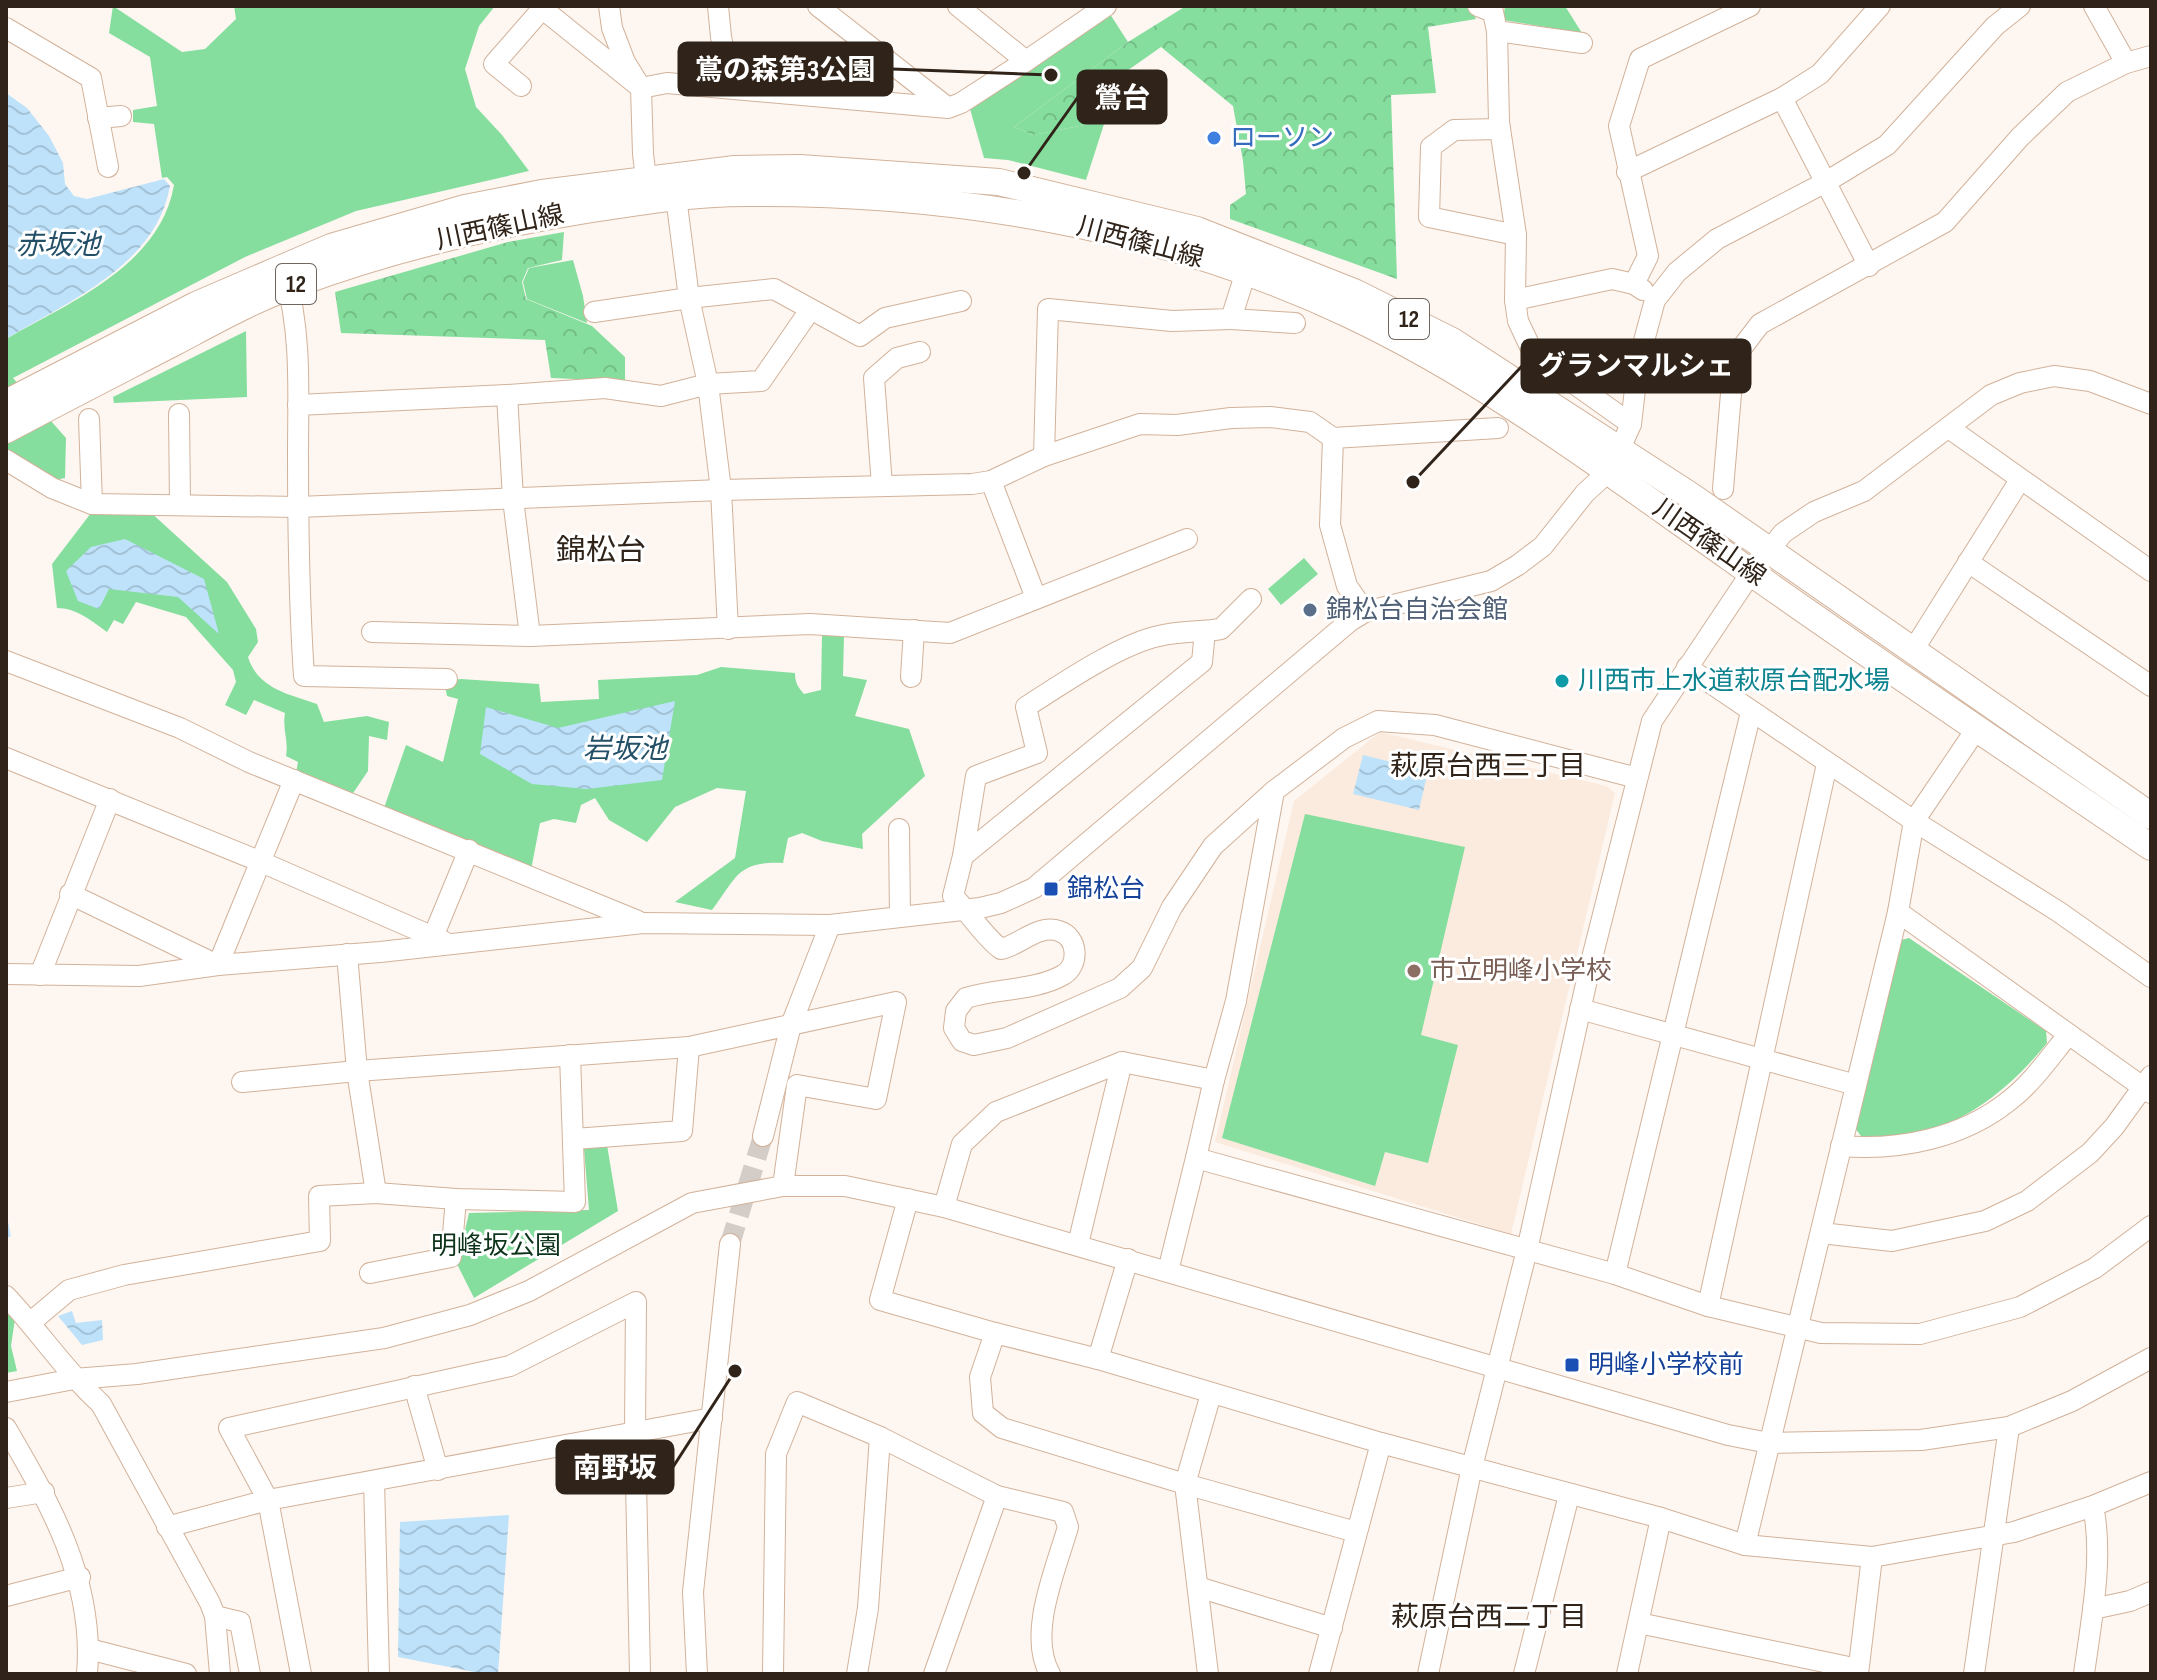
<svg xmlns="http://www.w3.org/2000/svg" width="2157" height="1680" viewBox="0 0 2157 1680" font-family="'Sofia Sans Condensed','Noto Sans JP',sans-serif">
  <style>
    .built { fill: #fbebdf }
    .green { fill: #85de9d }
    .forest { fill: url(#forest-crowns) }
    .water { fill: url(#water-waves) }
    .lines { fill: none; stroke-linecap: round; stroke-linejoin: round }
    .stream { stroke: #bde2fa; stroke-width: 5 }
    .minor-tunnel { stroke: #d4ccc6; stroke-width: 20; stroke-dasharray: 20 10; stroke-linecap: butt }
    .minor-casing { stroke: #d2b29a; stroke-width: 22 }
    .major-casing { stroke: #d2b29a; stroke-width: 28 }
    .minor { stroke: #fff; stroke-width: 20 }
    .major { stroke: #fff; stroke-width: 26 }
    .shop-dot { fill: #3f7fe0; stroke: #fff; stroke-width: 3 }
    .service-dot { fill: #5c6f8a; stroke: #fff; stroke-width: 3 }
    .culture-dot { fill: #0f9aa8; stroke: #fff; stroke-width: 3 }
    .transit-dot { fill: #1a4fb4; stroke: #fff; stroke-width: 3 }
    .education-dot { fill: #8d6e63; stroke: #fff; stroke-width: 3 }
    .labels { text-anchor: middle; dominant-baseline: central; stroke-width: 6; stroke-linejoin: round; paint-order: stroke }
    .shield { fill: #fff; stroke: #6e665f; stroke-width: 2 }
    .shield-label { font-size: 24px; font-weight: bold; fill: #30241a }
    .shop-label { font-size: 26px; fill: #366cbe; stroke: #fff; text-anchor: start }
    .street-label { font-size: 26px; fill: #30241a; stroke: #fff }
    .service-label { font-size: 26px; fill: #4e5e75; stroke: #fff; text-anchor: start }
    .culture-label { font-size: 26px; fill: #0d838f; stroke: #fff; text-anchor: start }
    .transit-label { font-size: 26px; fill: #164399; stroke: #fff; text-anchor: start }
    .education-label { font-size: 26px; fill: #785e54; stroke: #fff; text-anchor: start }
    .park-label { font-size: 26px; fill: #0d331a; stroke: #fff }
    .water-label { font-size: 28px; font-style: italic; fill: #234f67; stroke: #fff }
    .neighbourhood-label { font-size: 28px; fill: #30241a; stroke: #fff }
    .quarter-label { font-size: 30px; fill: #30241a; stroke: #fff }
    .leader { fill: none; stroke: #30241a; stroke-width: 3 }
    .callout-dot { fill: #30241a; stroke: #fff; stroke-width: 3 }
    .callout { fill: #30241a; stroke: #30241a; stroke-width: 3 }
    .callout-label { font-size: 28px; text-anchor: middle; font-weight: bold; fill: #fff }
  </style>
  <defs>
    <pattern id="forest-crowns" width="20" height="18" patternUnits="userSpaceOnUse" patternTransform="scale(2)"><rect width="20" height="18" fill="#85de9d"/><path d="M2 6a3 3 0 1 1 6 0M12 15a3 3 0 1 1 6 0" fill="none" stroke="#73be87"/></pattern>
    <pattern id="water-waves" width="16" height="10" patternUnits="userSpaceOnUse" patternTransform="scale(2)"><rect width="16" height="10" fill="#bde2fa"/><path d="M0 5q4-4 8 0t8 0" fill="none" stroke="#a3c2d6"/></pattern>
  </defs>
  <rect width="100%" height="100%" fill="#fdf6f1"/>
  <path class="built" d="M1380,732l226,54 9,7 -104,441 -296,-92 79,-341z"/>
  <g class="green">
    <path d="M113,6l69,46 23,-3 31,-30 -2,-13h261l-16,20 -14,43 11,38 26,28 27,36 -173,40 -111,46 -232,121 53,60 -1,40 -10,2 -49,-10v-131c64,-37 154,-73 168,-154l-7,-8 -5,1 -8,-54 -21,-2v-12l24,-4 -7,-49 -41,-24z"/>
    <path d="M1505,6h60l17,27 -79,-13z"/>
    <path d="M1110,14l18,28 -114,85 19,8 72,-14 -19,59 -78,-20 -24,-2 -14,-49z"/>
    <path d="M573,260l10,36 4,27 -60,-24 -4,-17 6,-14z"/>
    <path d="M246,331l1,66 -133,6 -1,-6z"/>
    <path d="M148,510l79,72 29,47 2,13 -10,15c10,32 41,37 69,47l7,18 43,-6 22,6 -2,18 -18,-4 -1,35 -19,28 -54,-20 3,-17 -12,-6c3,-15 -4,-27 -1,-43l-31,-13 -8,15 -21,-10 11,-23 -3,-12 -47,-53 -50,-15 -13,22 -9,-4 -7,12c-14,-10 -30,-24 -50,-24l-5,-44 39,-51z"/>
    <path d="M1304,558l14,16 -37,31 -13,-16z"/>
    <path d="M822,635l22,1 -1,40 24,4 -12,36 54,13 16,47 -63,58 1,15 -41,-8 -20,-8 -14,5 -5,25c-46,-2 -46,14 -71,47l-37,-8 60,-44 11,-67 -29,-3 -42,19 -28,35 -38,-22 -14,-22 -14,7 -5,18 -22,-4 -14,4 -9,47 -147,-62 22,-63 37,17 15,-63 -11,-3 -3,-15 17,-2 78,5 2,18 58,-3 -1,-19 99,-5 24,-8 74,6c0,10 3,14 9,21l17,-4z"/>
    <path d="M1305,814l160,33 -44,188 37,10 -30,118 -43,-11 -10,34 -153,-48z"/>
    <path d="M1909,938l137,93 1,12c-34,42 -82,83 -137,92 -14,2 -29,2 -44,2l-5,-1 -6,-8 46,-188z"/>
    <path d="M607,1145l11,66 -144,87 -17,-34 12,-51 120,-3 -5,-61z"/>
    <path d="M6,1313l9,6 -4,27 6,25 -11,2z"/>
  </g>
  <g class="forest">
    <path d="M1186,6h276l10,4 4,9 -48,8 8,66 -45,2 6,184 -167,-60v-14l16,-11 -3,-33 -10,-55 -72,-59 -37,26 -19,48 -72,14 -19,-8 114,-85z"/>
    <path d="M564,232l-2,28 -34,8 -6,14 4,17 66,27 33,31v24l-74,-3 -6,-38 -204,-7 -6,-41 173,-50z"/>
  </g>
  <g class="water">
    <path d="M6,93l21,15 22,28 14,27 2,21 9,12 13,3 77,-20 6,7c-14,80 -102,115 -164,153z"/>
    <path d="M125,539l79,40 15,55 -41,-37 -69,-8 -10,20 -21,-8 -12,-30 25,-24z"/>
    <path d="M675,701l-13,79 -75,9 -55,-5 -52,-30 6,-47 72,21z"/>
    <path d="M1363,755l65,16 -9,39 -66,-16z"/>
    <path d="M72,1311l4,12 26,-3 1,20 -21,5 -24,-29z"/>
    <path d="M509,1515l-11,159h-13l-87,-17 2,-135z"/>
  </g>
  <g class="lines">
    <path class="stream" d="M6,1224l2,11"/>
    <path class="minor-tunnel" d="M730,1244l33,-108"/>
    <g class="minor-casing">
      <g id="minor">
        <path d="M539,6l102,82 26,-5 281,25 13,-5 65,-42 80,-55"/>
        <path d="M609,6l3,22 13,34 16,26 2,66 5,40"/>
        <path d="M718,6l3,31 11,50"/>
        <path d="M818,6l129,101"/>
        <path d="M958,6l68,55"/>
        <path d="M1478,6l15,6 4,19 85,12"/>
        <path d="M2094,6l32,57"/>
        <path d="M6,28l85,50 17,89"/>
        <path d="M1497,31l2,91 17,113 -1,65 97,-21 22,5"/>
        <path d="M521,86l-27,-22 48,-55"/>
        <path d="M1782,98l87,168"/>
        <path d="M98,118l23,-2"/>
        <path d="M1500,129l-46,1 -23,17 -2,70 87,18"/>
        <path d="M1627,172l155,-74 38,-24 60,-68"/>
        <path d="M676,197l13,101 19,86 53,-3 49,-71"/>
        <path d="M285,276c17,56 13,120 13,178 0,74 1,148 6,222l143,3"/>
        <path d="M1643,290l-9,-6 14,-28 -29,-130 21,-67 110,-53"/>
        <path d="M1515,300l3,21 16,34 97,69"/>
        <path d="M594,312l95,-14 85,-9 86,47 25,-18 76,-17"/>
        <path d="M1231,319l64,4"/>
        <path d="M507,395l98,-7 56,8 47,-12 13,106 7,139"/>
        <path d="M298,405l209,-10 6,104 17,137"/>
        <path d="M179,414l1,90"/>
        <path d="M89,419l3,85"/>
        <path d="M1949,428l202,143"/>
        <path d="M1044,456l4,-147 124,12 59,-2 19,-60"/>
        <path d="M6,460l46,28 40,16 206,3 423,-17 251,-6 19,-3 53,-25 96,-32 37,1 54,-7 39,-1 40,5 23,16"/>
        <path d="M991,481l45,117"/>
        <path d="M882,486l-8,-108 23,-20 23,-6"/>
        <path d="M1723,489l11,-131 26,-34 185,-102 75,-85 47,-45 59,-29 25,-7"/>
        <path d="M1968,562l183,124"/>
        <path d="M1251,599l-30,30c-20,3 -42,2 -62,7 -39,8 -99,49 -133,71l11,46 -61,23 -13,80 -10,40c14,14 33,43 48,53 19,-4 37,-25 58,-18 19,6 21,34 4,44 -28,16 -67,13 -97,23l-10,13 -2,17 8,13 12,4 33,-7 113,-50 22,-20 30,-61 41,-61 61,-55"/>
        <path d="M1365,612l-18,-26 -17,-61 3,-87 165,-10"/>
        <path d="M372,632l158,4 280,-12 140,9 237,-94"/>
        <path d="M1912,652l108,-172"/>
        <path d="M6,661l174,67 69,34 389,159"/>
        <path d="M1687,667l227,154 -16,91 253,181"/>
        <path d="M911,677l3,-47"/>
        <path d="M1977,728l-63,93 145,91 92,65"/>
        <path d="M6,758l253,103 186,81"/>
        <path d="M1637,778l-202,-53 -57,-4 -34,17 -70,53 -38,210 -22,79 -18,78 419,116 93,32 113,27 99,1 100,-27 75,-39 56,-42"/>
        <path d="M899,829l1,88"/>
        <path d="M963,856l239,-194 3,-31"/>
        <path d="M70,894l147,71"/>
        <path d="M433,937l36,-87"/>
        <path d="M347,954l10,117 19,122"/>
        <path d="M218,965l76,-185"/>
        <path d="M6,974l133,2 79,-11 162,-13 263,-29 187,2 150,-17 21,-5 33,-15 316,-267 15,-9 126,-31 27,-16 25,-19 42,-53 23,-21 12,-23 11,-25 7,-61 17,-63 22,-28 40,-33 109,-57 61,-37 108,-119 25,-20"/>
        <path d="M40,975l70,-176"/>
        <path d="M1580,1009l276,76"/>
        <path d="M242,1082l115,-11 332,-24 207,-45 -20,97 -79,-14 -14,101"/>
        <path d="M763,1136l28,-111 39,-100"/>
        <path d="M574,1139l108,-8 7,-84"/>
        <path d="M1841,1146c59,5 122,-8 169,-46 23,-18 40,-43 58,-65"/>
        <path d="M908,1199l-28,101 115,33 -15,44 3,36 19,15 183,56 23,190"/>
        <path d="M944,1207l18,-63 34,-32 126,-50 92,18"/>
        <path d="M1821,1233l71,8 93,-20 42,-20 63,-48 24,-26 37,-51"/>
        <path d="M1078,1244l44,-182"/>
        <path d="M1168,1271l28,-113"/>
        <path d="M370,1273l81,-16 5,-58"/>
        <path d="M1615,1274l136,-562"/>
        <path d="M6,1296c33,35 59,75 95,108l109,199 5,13 5,58"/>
        <path d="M1708,1306l119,-542"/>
        <path d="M31,1322l38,-32 55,-15 196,-34 -1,-45 57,-3 80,6 119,3 -5,-147"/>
        <path d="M995,1333l103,26 283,84 280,75 84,27 127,12 142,-25 79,-26 58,-24"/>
        <path d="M1098,1359l30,-100"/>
        <path d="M414,1386l24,84"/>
        <path d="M6,1392l68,-13 63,-5 247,-36 86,-23 59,-24 163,-88 91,-17h62l99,21 784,228 41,8 152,-3 88,-13 63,-26 79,-43"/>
        <path d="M1211,1394l-26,90 171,48"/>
        <path d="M6,1428c45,77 89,154 81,246"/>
        <path d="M374,1481l5,193"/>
        <path d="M6,1498l38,-6"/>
        <path d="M167,1527l101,-27 -39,-72 281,-62 126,-64 -1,130 5,242"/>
        <path d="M1745,1545l153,-633"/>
        <path d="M1198,1587l134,41"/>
        <path d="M6,1596l74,-19"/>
        <path d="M2093,1609l37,-8 21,-9"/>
        <path d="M215,1616l25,6 10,52"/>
        <path d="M1639,1623l219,46"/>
        <path d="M89,1649l97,25"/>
        <path d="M301,1674l-33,-174 444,-82"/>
        <path d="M697,1674l-4,-82 37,-348"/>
        <path d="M773,1674l3,-220 21,-52 83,35 117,59 66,16 5,15c-12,42 -41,107 -18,147"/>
        <path d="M857,1674l11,-66 12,-171"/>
        <path d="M934,1674l63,-178"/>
        <path d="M1319,1674l62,-231"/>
        <path d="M1428,1674l44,-207 55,-217 63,-284 62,-245 99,-148 32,-40 31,-21 50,-21 127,-96 29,-12 34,-7 36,5 61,23"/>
        <path d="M1524,1674l45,-179"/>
        <path d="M1627,1674l34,-156"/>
        <path d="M1858,1674l14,-117"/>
        <path d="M1974,1674l35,-247"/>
        <path d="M2084,1674c7,-52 20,-116 9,-168"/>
      </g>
    </g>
    <g class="major-casing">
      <g id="major">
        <path d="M6,403l190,-98 86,-37 49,-21 134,-39 77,-15 193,-24 65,-1 199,14 198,48 157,62 98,49 239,155 460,320"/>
        <path d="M6,430c56,-30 113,-59 169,-88 38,-20 77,-42 118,-57 96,-36 198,-60 299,-76 51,-8 103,-16 154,-16 205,-2 415,33 602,121 136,64 259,157 381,243 139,99 281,194 422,290"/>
      </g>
    </g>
    <use href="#minor" class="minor"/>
    <use href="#major" class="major"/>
  </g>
  <circle class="shop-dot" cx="1214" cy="138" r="8"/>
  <circle class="service-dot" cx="1310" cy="610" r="8"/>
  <circle class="culture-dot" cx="1562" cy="681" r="8"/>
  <g class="transit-dot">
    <rect x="1043" y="881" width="16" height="16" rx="4"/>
    <rect x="1564" y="1357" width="16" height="16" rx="4"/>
  </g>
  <circle class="education-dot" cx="1414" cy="971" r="8"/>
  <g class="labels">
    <g class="shield">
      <rect x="276" y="264" width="40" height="40" rx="6"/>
      <rect x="1389" y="299" width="40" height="40" rx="6"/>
    </g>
    <g class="shield-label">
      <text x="296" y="284">12</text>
      <text x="1409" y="319">12</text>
    </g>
    <g class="shop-label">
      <text x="1230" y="138">ローソン</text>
    </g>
    <g class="street-label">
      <text transform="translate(500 228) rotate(-12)">川西篠山線</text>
      <text transform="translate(1140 243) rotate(15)">川西篠山線</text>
      <text transform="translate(1709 543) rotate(35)">川西篠山線</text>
    </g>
    <g class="service-label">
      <text x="1326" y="610">錦松台自治会館</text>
    </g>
    <g class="culture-label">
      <text x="1578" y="681">川西市上水道萩原台配水場</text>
    </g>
    <g class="transit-label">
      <text x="1067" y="889">錦松台</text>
      <text x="1588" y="1365">明峰小学校前</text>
    </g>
    <g class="education-label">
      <text x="1430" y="971">市立明峰小学校</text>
    </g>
    <g class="park-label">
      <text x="496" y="1246">明峰坂公園</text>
    </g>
    <g class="water-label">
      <text x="58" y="245">赤坂池</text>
      <text x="625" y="749">岩坂池</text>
    </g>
    <g class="neighbourhood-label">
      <text x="1488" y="766">萩原台西三丁目</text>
      <text x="1489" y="1617">萩原台西二丁目</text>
    </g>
    <g class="quarter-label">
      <text x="601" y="551">錦松台</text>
    </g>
  </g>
  <path class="leader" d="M1051 75L892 69M1024 173L1078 97M1413 482L1522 366M735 1371L673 1467"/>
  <g class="callout-dot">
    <circle cx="1051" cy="75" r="8"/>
    <circle cx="1024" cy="173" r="8"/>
    <circle cx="1413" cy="482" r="8"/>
    <circle cx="735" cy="1371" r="8"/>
  </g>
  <g class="callout">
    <rect x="679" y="43" width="213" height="52" rx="8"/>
    <rect x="1078" y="71" width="88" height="52" rx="8"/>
    <rect x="1522" y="340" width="228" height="52" rx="8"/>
    <rect x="557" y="1441" width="116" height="52" rx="8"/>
  </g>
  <g class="callout-label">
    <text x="785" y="79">鴬の森第3公園</text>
    <text x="1122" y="107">鶯台</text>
    <text x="1636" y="375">グランマルシェ</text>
    <text x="615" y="1477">南野坂</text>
  </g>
  <rect width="2157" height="1680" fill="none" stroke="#30241a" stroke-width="16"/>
</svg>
